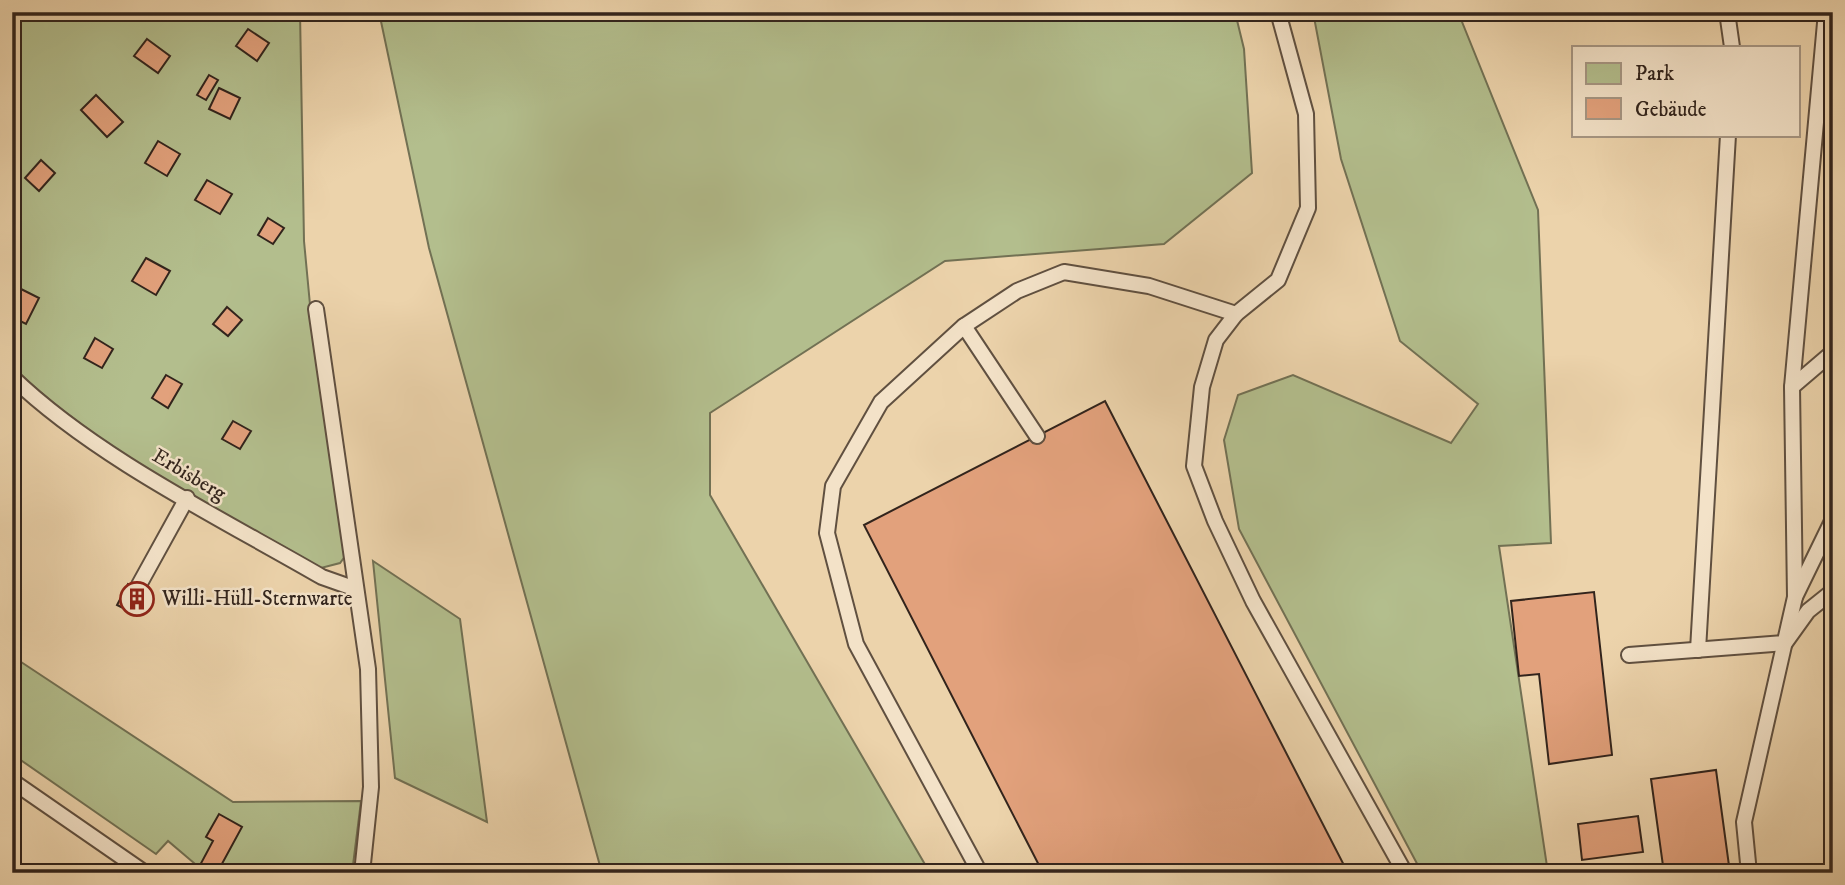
<svg xmlns="http://www.w3.org/2000/svg" width="1845" height="885" viewBox="0 0 1845 885" font-family="'IM FELL DW Pica',serif">
  <style>
    .green { fill: #b3be8d; stroke: #727154; stroke-width: 2 }
    .building { fill: #e2a17c; stroke: #32241c; stroke-width: 2 }
    .lines { fill: none; stroke-linecap: round; stroke-linejoin: round }
    .service-casing { stroke: #605040; stroke-width: 18 }
    .service { stroke: #f3e2c8; stroke-width: 14 }
    .labels { text-anchor: middle; dominant-baseline: central; stroke-width: 5; stroke-linejoin: round; paint-order: stroke }
    .street-label { font-size: 21px; fill: #32241c; stroke: #f3e2c8 }
    .poi-label { font-size: 21px; fill: #32241c; stroke: #f3e2c8; text-anchor: start }
  </style>
  <rect width="100%" height="100%" fill="#ecd3ab"/>
  <filter id="stains"><feTurbulence type="fractalNoise" baseFrequency=".00286" numOctaves="4"/><feColorMatrix values="0 0 0 0 .2 0 0 0 0 .09 0 0 0 0 .02 0 0 0 .5 -.17"/></filter>
  <radialGradient id="worn" r=".72"><stop offset=".6" stop-color="#630" stop-opacity="0"/><stop offset="1" stop-color="#630" stop-opacity=".3"/></radialGradient>
  <g class="green">
    <path d="M12,12h288l4,229 10,106 32,208 -6,8 -19,5c-105,-61 -222,-116 -309,-202z"/>
    <path d="M379,12h856l9,37 8,124 -88,71 -219,17 -235,152v82l220,378h-328l-173,-625z"/>
    <path d="M1313,12h145l80,198 13,333 -52,3 49,327h-126l-183,-344 -15,-89 14,-45 55,-20 158,68 27,-39 -78,-63 -59,-182z"/>
    <path d="M373,561l87,58 27,203 -92,-44z"/>
    <path d="M12,656l221,146 128,-1 -9,72h-162l4,-10 -26,-22 -12,13 -144,-100z"/>
  </g>
  <g class="building">
    <path d="M248,29l21,14 -12,18 -21,-15z"/>
    <path d="M147,39l23,17 -12,17 -24,-17z"/>
    <path d="M209,75l9,5 -12,20 -9,-5z"/>
    <path d="M219,88l21,10 -10,21 -21,-10z"/>
    <path d="M96,95l27,27 -16,15 -26,-27z"/>
    <path d="M158,141l22,13 -13,22 -22,-13z"/>
    <path d="M41,160l14,13 -16,18 -14,-13z"/>
    <path d="M207,180l25,14 -12,20 -25,-14z"/>
    <path d="M268,218l16,10 -11,16 -15,-9z"/>
    <path d="M146,258l24,13 -14,24 -24,-14z"/>
    <path d="M21,289l18,9 -13,26 -14,-7v-10z"/>
    <path d="M227,307l15,13 -14,16 -15,-12z"/>
    <path d="M95,338l18,11 -11,19 -18,-10z"/>
    <path d="M166,375l16,9 -14,24 -16,-10z"/>
    <path d="M1105,401l243,472h-305l-179,-348z"/>
    <path d="M233,421l18,10 -11,18 -18,-10z"/>
    <path d="M128,584l12,6h9l4,4 -2,9 -11,2 -5,9 -18,-9z"/>
    <path d="M1594,592l18,163 -63,9 -10,-90 -20,2 -8,-75z"/>
    <path d="M1716,770l14,103h-66l-13,-94z"/>
    <path d="M219,814l23,13 -25,46h-7l-11,-6 14,-26 -7,-4z"/>
    <path d="M1638,816l5,36 -61,8 -4,-36z"/>
  </g>
  <g class="lines">
    <g class="service-casing">
      <g id="service">
        <path d="M1278,12l28,102 2,94 -30,72 -42,34 -20,26 -14,47 -8,79 21,55 38,80 152,272"/>
        <path d="M1727,12l5,35"/>
        <path d="M316,309l52,360 3,118 -9,86"/>
        <path d="M964,326l73,110"/>
        <path d="M12,377c83,80 210,142 310,200l34,12"/>
        <path d="M1792,387l41,-35"/>
        <path d="M139,585l48,-87"/>
        <path d="M1795,597l-3,-210 34,-375"/>
        <path d="M1698,650l30,-515"/>
        <path d="M1629,655l156,-12 23,-32 25,-20"/>
        <path d="M12,781l133,92"/>
        <path d="M980,873l-124,-229 -29,-111 6,-47 48,-84 83,-76 53,-35 47,-19 85,14 87,28"/>
        <path d="M1749,873l-5,-51 51,-225 38,-78"/>
      </g>
    </g>
    <use href="#service" class="service"/>
  </g>
  <defs>
    <g id="building-ring" transform="scale(1.75)"><circle r="9.5" fill="#f3e2c8" stroke="#8f2418" stroke-width="1.5"/><path d="M-4-6H4V6H1V3H-1V6H-4ZM-2.5-4.3h1.7v1.8h-1.7ZM.8-4.3h1.7v1.8H.8ZM-2.5-1h1.7V.8h-1.7ZM.8-1h1.7V.8H.8Z" fill="#8f2418"/></g>
  </defs>
  <g fill-rule="evenodd">
    <use href="#building-ring" x="137" y="599"/>
  </g>
  <g class="labels">
    <g class="street-label">
      <text transform="translate(189 475) rotate(31)">Erbisberg</text>
    </g>
    <g class="poi-label">
      <text x="162" y="599">Willi-Hüll-Sternwarte</text>
    </g>
  </g>
  <rect width="1845" height="885" fill="none" stroke="#ecd3ab" stroke-width="42"/>
  <rect x="14" y="14" width="1817" height="857" fill="none" stroke="#32241c" stroke-width="3.5"/>
  <rect x="21" y="21" width="1803" height="843" fill="none" stroke="#32241c" stroke-width="2"/>
  <rect x="1572" y="46" width="228" height="91" fill="#f3e2c8" stroke="#a69683" stroke-width="2"/>
  <rect x="1586" y="63" width="35" height="21" fill="#b3be8d" stroke="#a69683" stroke-width="2"/>
  <text x="1635" y="80" font-size="21" fill="#32241c">Park</text>
  <rect x="1586" y="98" width="35" height="21" fill="#e2a17c" stroke="#a69683" stroke-width="2"/>
  <text x="1635" y="116" font-size="21" fill="#32241c">Gebäude</text>
  <rect width="100%" height="100%" filter="url(#stains)"/>
  <rect width="100%" height="100%" fill="url(#worn)"/>
</svg>
